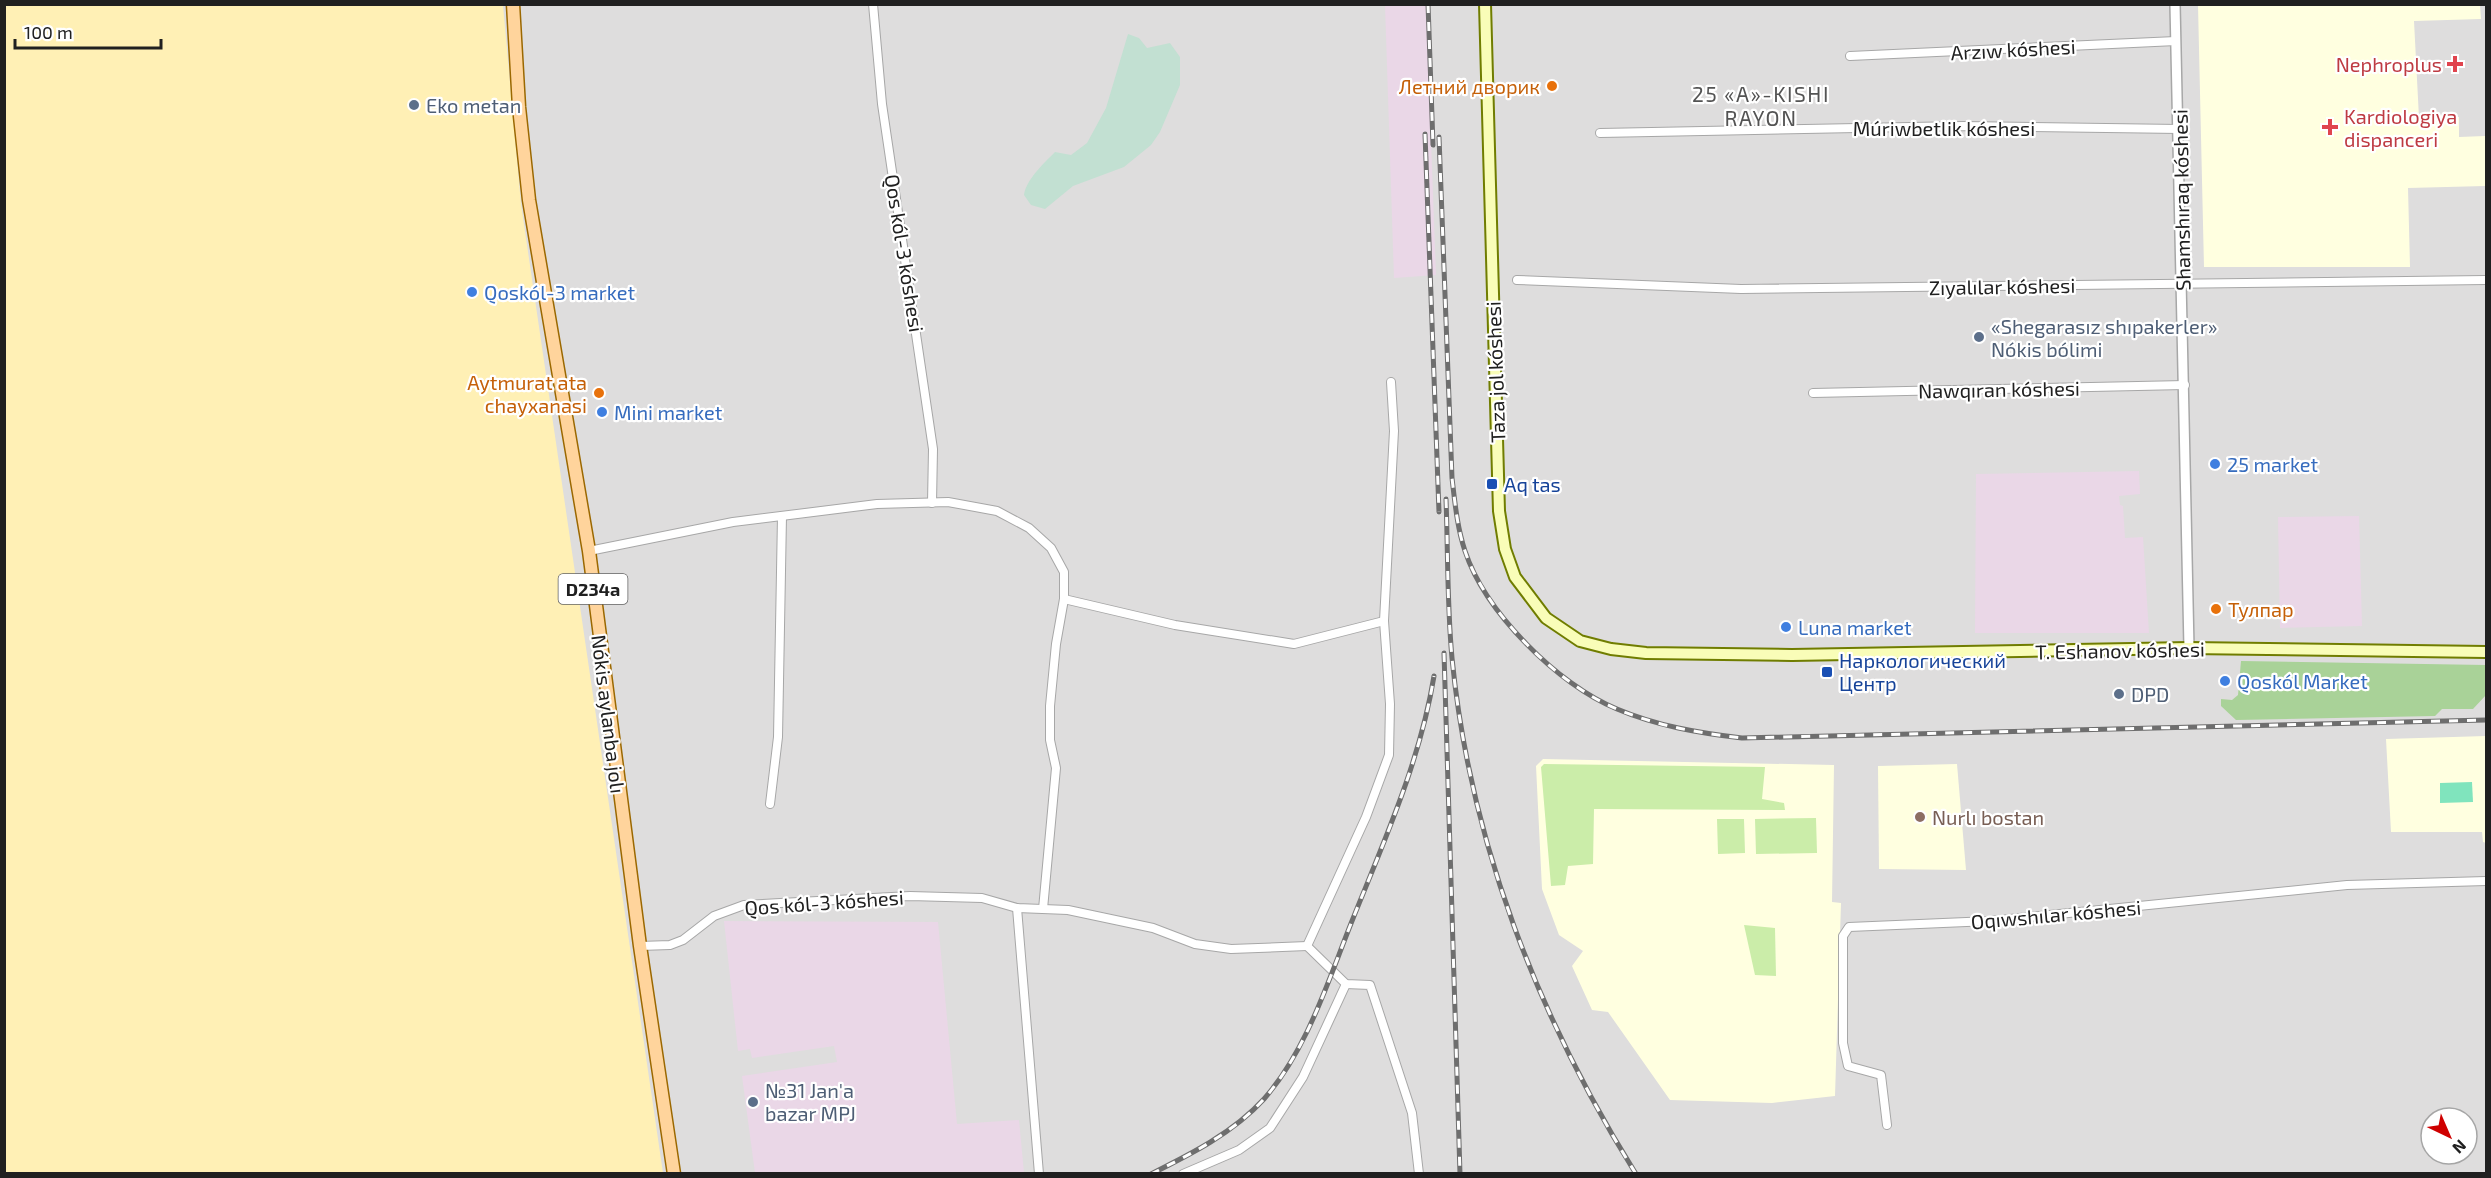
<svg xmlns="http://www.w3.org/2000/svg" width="2491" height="1178" viewBox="0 0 2491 1178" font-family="'Exo 2',sans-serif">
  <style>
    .residential { fill: #dedddd; fill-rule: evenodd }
    .industrial { fill: #ead7e7 }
    .education { fill: #ffffe0 }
    .grass { fill: #cbeda9 }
    .forest { fill: #a9d298 }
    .wetland { fill: #c2e0d2 }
    .sand { fill: #fff0b5 }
    .pitch { fill: #80e4bd }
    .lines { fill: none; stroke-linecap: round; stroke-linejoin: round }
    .minor-casing { stroke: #a7a7a7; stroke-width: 10 }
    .tertiary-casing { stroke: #a7a7a7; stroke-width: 12 }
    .secondary-casing { stroke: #707d00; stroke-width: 14 }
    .primary-casing { stroke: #9b6800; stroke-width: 15 }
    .minor { stroke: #fff; stroke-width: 8 }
    .tertiary { stroke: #fff; stroke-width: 9 }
    .secondary { stroke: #f9fdb8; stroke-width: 10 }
    .primary { stroke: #ffd49c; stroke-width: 12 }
    .rail-casing { stroke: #6e6e6e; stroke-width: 5 }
    .rail { stroke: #fff; stroke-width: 3; stroke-dasharray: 9; stroke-linecap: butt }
    .health-dot { fill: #e0444e; stroke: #fff; stroke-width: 2 }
    .food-dot { fill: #e8710a; stroke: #fff; stroke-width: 2 }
    .service-dot { fill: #5c6f8a; stroke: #fff; stroke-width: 2 }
    .shop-dot { fill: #3f7fe0; stroke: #fff; stroke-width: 2 }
    .transit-dot { fill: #1a4fb4; stroke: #fff; stroke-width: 2 }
    .education-dot { fill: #8d6e63; stroke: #fff; stroke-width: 2 }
    .labels { text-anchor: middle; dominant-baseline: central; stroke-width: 4.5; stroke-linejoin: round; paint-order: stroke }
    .shield { fill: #fff; stroke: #636363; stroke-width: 1.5 }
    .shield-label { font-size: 18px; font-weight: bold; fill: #202020 }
    .street-label { font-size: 20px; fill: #202020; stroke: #fff }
    .health-label { font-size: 20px; fill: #be3a42; stroke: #fff; text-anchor: end }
    .food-label { font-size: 20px; fill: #c56008; stroke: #fff; text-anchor: end }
    .service-label { font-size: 20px; fill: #4e5e75; stroke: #fff; text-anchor: start }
    .shop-label { font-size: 20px; fill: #366cbe; stroke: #fff; text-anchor: start }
    .transit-label { font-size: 20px; fill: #164399; stroke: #fff; text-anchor: start }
    .education-label { font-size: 20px; fill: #785e54; stroke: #fff; text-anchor: start }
    .neighbourhood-label { font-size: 21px; letter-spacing: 1.5px; fill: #535353; stroke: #fff }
  </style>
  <rect width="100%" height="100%" fill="#f1ede6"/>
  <path class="residential" d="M5,5h2481v1168l-2481,1zM2431,1118h36v36h-36z"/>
  <g class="industrial">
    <path d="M1385,5h41l10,270 -42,3z"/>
    <path d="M2139,471l1,23 -21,2 1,9 3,1 2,32 18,-1 6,96h-174l1,-159z"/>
    <path d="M2359,516l3,110 -82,2 -2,-111z"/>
    <path d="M724,921l214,1 19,202 62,-4 5,53h-269l-13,-97 95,-14 -3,-16 -82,12 -2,-9 -12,2z"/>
  </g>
  <g class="education">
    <path d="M2198,5h282l1,14 -67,2 5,97 40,-1v20l26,-1v50l-77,2 2,79h-206z"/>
    <path d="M2486,736v107l-3,-1 -1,-10h-91l-5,-93z"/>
    <path d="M1543,759l291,6 -2,137 9,1 -6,193 -63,7 -102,-3 -62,-88 -16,-2 -20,-44 11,-15 -24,-16 -17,-46 -6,-123z"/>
    <path d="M1957,764l9,106 -87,-1 -1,-103z"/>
  </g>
  <g class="grass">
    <path d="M1544,764l221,3 -3,32 22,4 1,7 -191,-1 -1,55 -25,2 -3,19 -14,1 -10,-119z"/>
    <path d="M1816,818l1,35 -61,1 -1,-35z"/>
    <path d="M1717,819h27l1,34 -27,1z"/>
    <path d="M1744,925l31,3 1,48 -21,-1z"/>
  </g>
  <path class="forest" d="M2241,661l245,4v30l-13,14h-31l-7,7 -199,4 -15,-14v-7l11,1 6,-5z"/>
  <path class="wetland" d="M1128,34l11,4 8,10 23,-5 10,14v28l-20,47 -9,13 -27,22 -51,19 -28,23 -14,-4 -7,-10c2,-15 20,-32 31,-43l16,3 16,-12 19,-35z"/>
  <path class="sand" d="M5,4l498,1 18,199 142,969h-658z"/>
  <path class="pitch" d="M2472,782l1,20 -33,1v-20z"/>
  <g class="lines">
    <g class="minor-casing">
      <g id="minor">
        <path d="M873,4l9,100 51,345 -1,54"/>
        <path d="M1850,56l326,-15"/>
        <path d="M1600,133l363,-7 217,3"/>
        <path d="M1517,280l224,9 745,-9"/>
        <path d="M1813,393l372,-8"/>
        <path d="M589,551l144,-29 144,-18 71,-2 49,9 32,17 22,20 13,24v27l-8,45 -6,62v34l6,28 -13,141"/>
        <path d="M1064,599l111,26 119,19 90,-23"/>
        <path d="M770,804l8,-67 4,-221"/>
        <path d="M1017,908l22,266"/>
        <path d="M640,946l30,-1 13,-5 31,-24 30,-11 166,-9 72,2 35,10 51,2 85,18 42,16 36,5 76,-3"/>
        <path d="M1307,946l59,-129 23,-62 1,-51 -6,-83 10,-190 -3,-49"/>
        <path d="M1307,946l39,38 24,1 42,128 7,61"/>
        <path d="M1887,1125l-6,-50 -33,-9 -5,-23v-107l6,-9 141,-6 357,-36 139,-4"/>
        <path d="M1183,1174l56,-24 31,-22 33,-51 43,-93"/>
      </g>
    </g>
    <g class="tertiary-casing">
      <path id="tertiary" d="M2175,4l14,644"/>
    </g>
    <g class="secondary-casing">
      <path id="secondary" d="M1485,4l14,507 6,38 10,28 31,41 34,23 31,8 35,4 146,2 397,-7 297,4"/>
    </g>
    <g class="primary-casing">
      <path id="primary" d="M513,4l6,103 10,93 60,351 51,395 34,228"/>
    </g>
    <use href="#minor" class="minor"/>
    <use href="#tertiary" class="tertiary"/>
    <use href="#secondary" class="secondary"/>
    <use href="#primary" class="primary"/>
    <g class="rail-casing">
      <g id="rail">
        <path d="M1428,4l5,141"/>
        <path d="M1425,134l14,378"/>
        <path d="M1439,137l13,341c3,25 5,49 13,73 20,61 93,134 152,158 40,17 82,24 125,29l744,-18"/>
        <path d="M1446,499c2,53 1,106 6,159 18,184 86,359 184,516"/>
        <path d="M1444,653l16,521"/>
        <path d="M1151,1174c40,-20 82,-41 113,-75 43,-49 64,-118 88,-178 32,-80 68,-159 82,-245"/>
      </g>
    </g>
    <use href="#rail" class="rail"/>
  </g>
  <g class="health-dot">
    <path d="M2452 55h6v6h6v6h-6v6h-6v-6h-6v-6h6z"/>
    <path d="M2327 118h6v6h6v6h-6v6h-6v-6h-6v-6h6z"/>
  </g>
  <g class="food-dot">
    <circle cx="1552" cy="86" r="6"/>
    <circle cx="599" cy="393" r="6"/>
    <circle cx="2216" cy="609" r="6"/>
  </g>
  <g class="service-dot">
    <circle cx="414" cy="105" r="6"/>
    <circle cx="1979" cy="337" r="6"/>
    <circle cx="2119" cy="694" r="6"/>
    <circle cx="753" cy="1102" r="6"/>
  </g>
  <g class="shop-dot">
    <circle cx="472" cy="292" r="6"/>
    <circle cx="602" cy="412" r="6"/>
    <circle cx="2215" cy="464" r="6"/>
    <circle cx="1786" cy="627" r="6"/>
    <circle cx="2225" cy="681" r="6"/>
  </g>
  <g class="transit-dot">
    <rect x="1486" y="478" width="12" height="12" rx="3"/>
    <rect x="1821" y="666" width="12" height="12" rx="3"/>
  </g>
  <circle class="education-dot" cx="1920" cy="817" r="6"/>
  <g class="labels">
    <rect class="shield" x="558.5" y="574" width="69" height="30" rx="4.5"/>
    <g class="shield-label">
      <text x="593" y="589">D234a</text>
    </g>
    <g class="street-label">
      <text transform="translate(2013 49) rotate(-3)">Arzıw kóshesi</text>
      <text x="1944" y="128">Múriwbetlik kóshesi</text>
      <text transform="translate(2181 200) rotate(-91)">Shamshıraq kóshesi</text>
      <text transform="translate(905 253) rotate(81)">Qos kól-3 kóshesi</text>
      <text transform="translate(2002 286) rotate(-1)">Zıyalılar kóshesi</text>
      <text transform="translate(1495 372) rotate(-92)">Taza jol kóshesi</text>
      <text transform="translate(1999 389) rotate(-1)">Nawqıran kóshesi</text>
      <text transform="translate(2120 650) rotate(-1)">T. Eshanov kóshesi</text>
      <text transform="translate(609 714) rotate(83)">Nókis aylanba jolı</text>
      <text transform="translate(824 902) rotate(-4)">Qos kól-3 kóshesi</text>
      <text transform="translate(2056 914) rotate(-5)">Oqıwshılar kóshesi</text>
    </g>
    <g class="health-label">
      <text x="2442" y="64">Nephroplus</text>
      <text x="2344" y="116" text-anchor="start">Kardiologiya<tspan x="2344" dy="23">dispanceri</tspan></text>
    </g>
    <g class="food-label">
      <text x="1540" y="86">Летний дворик</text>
      <text x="587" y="382">Aytmurat ata<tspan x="587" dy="23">chayxanasi</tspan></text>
      <text x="2228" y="609" text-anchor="start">Тулпар</text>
    </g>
    <g class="service-label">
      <text x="426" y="105">Eko metan</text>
      <text x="1991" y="326">«Shegarasız shıpakerler»<tspan x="1991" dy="23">Nókis bólimi</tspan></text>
      <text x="2131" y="694">DPD</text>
      <text x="765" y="1090">№31 Jan'a<tspan x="765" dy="23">bazar MPJ</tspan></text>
    </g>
    <g class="shop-label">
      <text x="484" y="292">Qoskól-3 market</text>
      <text x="614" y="412">Mini market</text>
      <text x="2227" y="464">25 market</text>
      <text x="1798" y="627">Luna market</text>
      <text x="2237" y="681">Qoskól Market</text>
    </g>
    <g class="transit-label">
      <text x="1504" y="484">Aq tas</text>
      <text x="1839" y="660">Наркологический<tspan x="1839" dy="23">Центр</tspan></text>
    </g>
    <g class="education-label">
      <text x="1932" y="817">Nurlı bostan</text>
    </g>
    <g class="neighbourhood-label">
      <text x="1761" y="93">25 «A»-KISHI<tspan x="1761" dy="24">RAYON</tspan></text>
    </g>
  </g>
  <rect width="2491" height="1178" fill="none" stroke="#202020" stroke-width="12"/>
  <g transform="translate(2449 1136) rotate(136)"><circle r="28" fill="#ffffff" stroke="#a6a6a6" stroke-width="1.5"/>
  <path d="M0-4.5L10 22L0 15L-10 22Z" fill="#cf0000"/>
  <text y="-9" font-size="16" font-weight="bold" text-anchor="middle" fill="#202020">N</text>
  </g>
  <path d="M15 39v9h146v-9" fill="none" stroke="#202020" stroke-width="3"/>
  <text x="24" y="39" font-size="18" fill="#202020" stroke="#ffffff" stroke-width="4.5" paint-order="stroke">100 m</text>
</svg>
